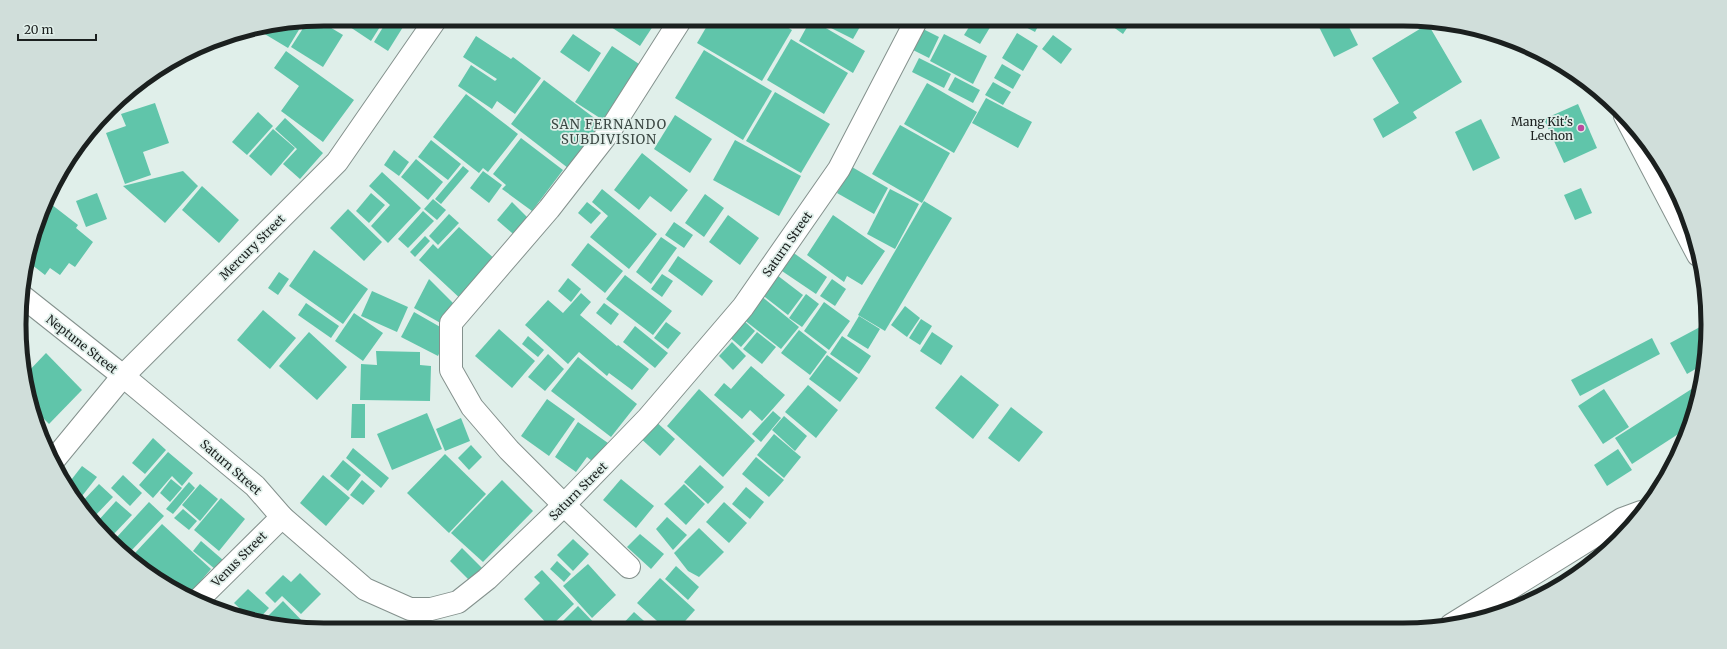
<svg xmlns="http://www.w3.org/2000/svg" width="1727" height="649" viewBox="0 0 1727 649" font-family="Merriweather,serif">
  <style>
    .building { fill: #60c5aa }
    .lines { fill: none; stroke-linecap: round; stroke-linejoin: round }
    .minor-casing { stroke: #84918d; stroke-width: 24 }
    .secondary-casing { stroke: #84918d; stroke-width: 24 }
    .minor { stroke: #fff; stroke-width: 22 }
    .secondary { stroke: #fff; stroke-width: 22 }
    .poi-dot { fill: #be489f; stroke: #e0efea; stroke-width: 1.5 }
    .labels { text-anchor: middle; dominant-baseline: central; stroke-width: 3.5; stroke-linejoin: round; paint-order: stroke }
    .poi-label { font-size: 12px; fill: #1b201f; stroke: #e0efea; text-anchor: end }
    .street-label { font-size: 12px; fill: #1b201f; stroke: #e0efea }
    .neighbourhood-label { font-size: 13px; letter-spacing: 1px; fill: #3b4743; stroke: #e0efea }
    .rim { fill: none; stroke: #1b201f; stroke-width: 5 }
  </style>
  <rect width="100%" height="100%" fill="#e0efea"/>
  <g class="building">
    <path d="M351,19h34l-14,22 -24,-16z"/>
    <path d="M388,19h20l-20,32 -14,-9z"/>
    <path d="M597,19h17l-5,8z"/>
    <path d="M616,19h34l5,4 -15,23 -29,-19z"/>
    <path d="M711,19h62l19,11 -30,51 -65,-38z"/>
    <path d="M811,19h11l-3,5 46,27 -12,22 -54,-32z"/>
    <path d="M830,19h20l11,6 -8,14 -26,-13z"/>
    <path d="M974,19h21l-15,25 -16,-9z"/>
    <path d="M1020,19h22l-7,13 -17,-9z"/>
    <path d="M1102,19h31l-10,15z"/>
    <path d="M1315,19h30l13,26 -24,12z"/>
    <path d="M318,20l25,15 -20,32 -32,-20 16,-25z"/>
    <path d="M303,23l-15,25 -30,-18 24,-4z"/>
    <path d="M1428,24l34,58 -49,30 4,6 -34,20 -10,-19 26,-16 -27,-45z"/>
    <path d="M923,29l16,8 -10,21 -16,-8z"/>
    <path d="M1017,33l21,13 -15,25 -21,-13z"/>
    <path d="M573,34l28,19 -12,19 -29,-20z"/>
    <path d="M944,34l43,22 -14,28 -43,-23z"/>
    <path d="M1053,35l19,14 -11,15 -19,-15z"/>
    <path d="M476,36l35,23 2,-2 28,21 -26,36 -18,-13 -5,8 -34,-23 13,-21 24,16 2,-2 -34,-22z"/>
    <path d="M791,39l57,34 -24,41 -57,-34z"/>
    <path d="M612,46l27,18 -36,56 -28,-18z"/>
    <path d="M704,50l68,41 -29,49 -68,-42z"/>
    <path d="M286,51l68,49 -31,42 -42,-31 18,-25 -25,-18z"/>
    <path d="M919,58l32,16 -7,14 -32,-16z"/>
    <path d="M1002,64l19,11 -8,14 -19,-11z"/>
    <path d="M955,77l25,13 -7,13 -25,-13z"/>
    <path d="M544,80l57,43 -33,45 -57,-44z"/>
    <path d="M993,82l18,10 -8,13 -18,-10z"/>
    <path d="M927,83l50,29 -23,41 -50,-29z"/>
    <path d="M775,92l55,32 -29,49 -55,-32z"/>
    <path d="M466,94l52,40 -30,38 -5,-4 -4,5 -46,-36z"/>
    <path d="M986,98l46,24 -14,26 -46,-25z"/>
    <path d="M155,103l14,40 -26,9 8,23 -26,9 -19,-51 20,-7 -5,-12z"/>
    <path d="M1578,104l19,44 -33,15 -20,-44z"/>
    <path d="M258,112l15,14 -26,29 -15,-13z"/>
    <path d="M675,115l37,24 -22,34 -36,-24z"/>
    <path d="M285,118l38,35 -23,26 -17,-15 14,-15 -22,-20z"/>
    <path d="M1481,119l19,39 -27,13 -18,-39z"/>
    <path d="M900,125l50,28 -28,50 -50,-29z"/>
    <path d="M273,129l22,19 -24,28 -22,-20z"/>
    <path d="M521,138l42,32 -31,41 -30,-22 4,-4 -13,-11z"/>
    <path d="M431,140l30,24 -13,16 -30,-23z"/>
    <path d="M735,140l66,36 -22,40 -66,-36z"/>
    <path d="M394,150l15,12 -10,14 -15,-11z"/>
    <path d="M642,153l46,37 -17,22 -21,-16 -11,14 -25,-20z"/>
    <path d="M416,159l27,23 -15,18 -27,-23z"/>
    <path d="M463,166l6,5 -28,33 -6,-5z"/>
    <path d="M852,167l36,21 -14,26 -37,-21z"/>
    <path d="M183,171l15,15 -33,37 -42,-37z"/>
    <path d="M483,171l19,14 -13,18 -19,-15z"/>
    <path d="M382,172l39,36 -33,35 -17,-17 19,-21 -21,-19z"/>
    <path d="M202,186l37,34 -20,23 -37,-33z"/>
    <path d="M1581,188l11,25 -17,7 -11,-25z"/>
    <path d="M602,189l55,45 -28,35 -39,-32 18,-21 -16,-14z"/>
    <path d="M890,189l29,15 -24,45 -28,-15z"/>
    <path d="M97,193l10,26 -21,8 -10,-26z"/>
    <path d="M371,193l14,12 -16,18 -13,-12z"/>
    <path d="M705,194l19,14 -20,29 -19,-14z"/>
    <path d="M433,199l13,11 -9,10 -13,-11z"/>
    <path d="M47,201l31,24 -2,3 17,14 -18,25 -6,-4 -9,12 -10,-7 -5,7 -18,-14 8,-35z"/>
    <path d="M924,201l28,17 -67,113 -27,-16z"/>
    <path d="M512,202l20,20 -13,17 -22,-19z"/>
    <path d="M587,202l14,11 -10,11 -13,-11z"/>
    <path d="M348,209l34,33 -18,19 -34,-33z"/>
    <path d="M423,211l11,10 -26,27 -10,-9z"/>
    <path d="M449,214l10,9 -21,22 -9,-9z"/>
    <path d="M728,215l31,23 -19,27 -31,-23z"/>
    <path d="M833,215l52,36 -23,34 -15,-9 -3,6 -37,-27z"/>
    <path d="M674,222l19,13 -9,13 -19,-13z"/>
    <path d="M459,227l38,34 -33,41 -45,-42 14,-16 5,5z"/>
    <path d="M425,236l5,5 -15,16 -5,-5z"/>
    <path d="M661,237l16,11 -26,36 -15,-12z"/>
    <path d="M588,243l35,28 -18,22 -34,-28z"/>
    <path d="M314,250l54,39 -25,35 -54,-38z"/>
    <path d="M791,251l36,26 -11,17 -37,-25z"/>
    <path d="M678,256l35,25 -11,15 -34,-25z"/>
    <path d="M279,272l10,7 -11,16 -10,-7z"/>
    <path d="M773,272l30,23 -15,20 -31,-24z"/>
    <path d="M662,274l11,7 -11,16 -11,-8z"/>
    <path d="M625,275l47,36 -19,24 -47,-36z"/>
    <path d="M568,278l13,11 -10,13 -13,-11z"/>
    <path d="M429,279l25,25 -10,21 -30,-17z"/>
    <path d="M832,279l14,10 -11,17 -15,-10z"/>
    <path d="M372,291l36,16 -11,25 -36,-16z"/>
    <path d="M581,293l10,9 -11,13 37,31 1,-1 31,24 -17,21 -23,-17 -2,3 -28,-24 -11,12 -43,-39 23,-25 15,13z"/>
    <path d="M806,294l13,10 -17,23 -13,-9z"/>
    <path d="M761,296l38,31 -18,22 -38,-30z"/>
    <path d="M824,302l26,19 -21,29 -25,-19z"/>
    <path d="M306,303l33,23 -8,12 -33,-23z"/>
    <path d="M604,303l15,11 -8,11 -15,-12z"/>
    <path d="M905,306l15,12 -13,19 -16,-12z"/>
    <path d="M263,310l33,28 -26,31 -33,-29z"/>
    <path d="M414,312l35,20 -11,24 -37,-19z"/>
    <path d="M354,313l29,20 -20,28 -28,-20z"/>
    <path d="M859,316l21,13 -12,20 -21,-13z"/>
    <path d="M742,319l13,12 -14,16 -14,-12z"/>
    <path d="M921,319l11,7 -12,19 -11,-7z"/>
    <path d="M666,322l15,11 -13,16 -14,-11z"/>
    <path d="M635,326l33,27 -13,15 -32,-26z"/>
    <path d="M1700,327l7,13 -3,24 -17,10 -17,-31z"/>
    <path d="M499,329l36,32 -23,27 -37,-32z"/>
    <path d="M799,330l28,22 -17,23 -29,-22z"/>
    <path d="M309,332l38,35 -30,33 -38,-34z"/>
    <path d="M757,332l19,15 -14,17 -19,-15z"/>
    <path d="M932,332l21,14 -12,19 -21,-14z"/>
    <path d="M528,336l16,14 -6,7 -16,-13z"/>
    <path d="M842,336l29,20 -12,18 -29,-20z"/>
    <path d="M1652,338l8,16 -80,42 -9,-16z"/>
    <path d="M732,342l14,14 -13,14 -14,-14z"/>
    <path d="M376,351l44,1v13l11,1 -1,35 -70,-1 1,-36 16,1z"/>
    <path d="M46,353l36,37 -33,34 -17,-17 -7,-23v-9z"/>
    <path d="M548,354l16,15 -19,22 -17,-14z"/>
    <path d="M827,355l31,23 -18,24 -31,-23z"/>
    <path d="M578,357l59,47 -26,33 -60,-46z"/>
    <path d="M751,366l34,29 -23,26 -12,-11 -8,9 -28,-24 10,-12 7,6z"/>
    <path d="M961,375l38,30 -26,34 -38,-31z"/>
    <path d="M1701,383l-3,21 -12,25 -54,35 -17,-26z"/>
    <path d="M808,385l30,25 -22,28 -31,-26z"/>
    <path d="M699,389l56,52 -32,36 -56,-51z"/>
    <path d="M1604,389l25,38 -26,17 -25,-38z"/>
    <path d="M547,399l28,20 -26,37 -28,-20z"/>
    <path d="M352,404h13v34h-14z"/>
    <path d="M1011,407l32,25 -24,30 -31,-24z"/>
    <path d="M773,411l8,7 -20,24 -9,-8z"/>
    <path d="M427,413l15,36 -50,21 -15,-36z"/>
    <path d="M784,416l23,20 -12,15 -23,-21z"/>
    <path d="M461,418l9,23 -25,10 -9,-22z"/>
    <path d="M653,419l22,20 -15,17 -22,-20z"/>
    <path d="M578,422l30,21 -16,18 -5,-4 -11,15 -21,-15z"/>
    <path d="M774,434l27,23 -17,21 -27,-23z"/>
    <path d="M153,438l13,12 -21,24 -13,-11z"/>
    <path d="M471,445l11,12 -13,13 -11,-12z"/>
    <path d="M353,448l36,30 -8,10 -35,-30z"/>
    <path d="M1618,449l14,21 -25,16 -13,-21z"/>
    <path d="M168,452l25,21 -11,13 -10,-10 -19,22 -14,-13z"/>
    <path d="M445,454l41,40 -37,39 -42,-40z"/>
    <path d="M756,457l28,23 -15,17 -27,-23z"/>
    <path d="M343,460l18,15 -13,16 -18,-15z"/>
    <path d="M700,465l24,22 -16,17 -24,-22z"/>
    <path d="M82,466l15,11 -15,19 -14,-12z"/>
    <path d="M123,475l19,18 -12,13 -19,-18z"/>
    <path d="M323,475l27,23 -24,28 -26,-23z"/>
    <path d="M171,479l11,9 -12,14 -10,-9z"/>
    <path d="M621,479l33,27 -18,22 -33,-28z"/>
    <path d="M362,480l13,11 -12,14 -13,-10z"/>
    <path d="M502,480l31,31 -50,51 -32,-29z"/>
    <path d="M189,482l6,6 -22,26 -7,-5z"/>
    <path d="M99,484l14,13 -20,21 -13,-14z"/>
    <path d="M200,484l18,15 -18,22 -18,-16z"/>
    <path d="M684,484l21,20 -19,21 -22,-21z"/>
    <path d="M746,487l18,15 -14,17 -18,-15z"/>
    <path d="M221,498l24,21 -26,32 -25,-21z"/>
    <path d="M116,501l16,14 -21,22 -14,-15z"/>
    <path d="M149,502l15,14 -33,35 -14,-14z"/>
    <path d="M724,502l23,21 -18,20 -23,-21z"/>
    <path d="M183,509l14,12 -8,9 -15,-12z"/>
    <path d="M667,517l20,18 -14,15 -17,-21z"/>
    <path d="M162,524l49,45 -24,28 -19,-12 -34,-31z"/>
    <path d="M699,528l25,24 -25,25 -11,-6 -14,-18z"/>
    <path d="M640,534l24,20 -13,15 -24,-22z"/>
    <path d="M573,539l16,15 -16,17 -16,-16z"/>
    <path d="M201,541l22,19 -8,9 -22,-18z"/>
    <path d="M462,548l25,25 -12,13 -25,-25z"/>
    <path d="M130,553l21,21 -12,-7 -11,-11z"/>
    <path d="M557,561l14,13 -7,8 -14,-13z"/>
    <path d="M588,564l28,31 -24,23 -29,-32z"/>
    <path d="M676,566l23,21 -11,13 -23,-21z"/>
    <path d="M542,570l32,34 -24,23 -26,-28 16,-16 -6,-6z"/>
    <path d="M300,573l21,21 -20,20 -19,-18 -7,7 -10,-10 18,-18 8,7z"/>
    <path d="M660,578l35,32 -17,19h-12l-29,-26z"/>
    <path d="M248,589l21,19 -12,13 -5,-1 -18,-17z"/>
    <path d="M283,601l24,25 -1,2 -44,-6z"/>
    <path d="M578,606l19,20 -3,3h-39z"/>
    <path d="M634,612l19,17h-35z"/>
  </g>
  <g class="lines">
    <g class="minor-casing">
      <g id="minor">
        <path d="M22,296l101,80 132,110 27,31 83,72 45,20h21l27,-7 29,-23 77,-74 84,-87 95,-111 96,-138 78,-150"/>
        <path d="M53,461l70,-85 214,-214 99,-143"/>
        <path d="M629,567l-65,-62 -55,-55 -37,-43 -21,-37v-47l98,-114 60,-77 72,-113"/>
        <path d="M197,601l85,-84"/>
        <path d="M1451,625l171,-106 19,-7"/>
      </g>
    </g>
    <g class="secondary-casing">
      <path id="secondary" d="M1625,116l73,139"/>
    </g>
    <use href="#minor" class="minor"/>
    <use href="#secondary" class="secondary"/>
  </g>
  <circle class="poi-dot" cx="1581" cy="128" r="4"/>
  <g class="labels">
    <g class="poi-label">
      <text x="1573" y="121">Mang Kit's<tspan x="1573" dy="14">Lechon</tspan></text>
    </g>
    <g class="street-label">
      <text transform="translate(787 244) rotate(-55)">Saturn Street</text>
      <text transform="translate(252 247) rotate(-45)">Mercury Street</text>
      <text transform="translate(82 344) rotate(38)">Neptune Street</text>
      <text transform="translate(231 467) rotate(41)">Saturn Street</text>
      <text transform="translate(578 491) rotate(-45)">Saturn Street</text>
      <text transform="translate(239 559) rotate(-45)">Venus Street</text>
    </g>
    <g class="neighbourhood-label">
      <text x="609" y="124">SAN FERNANDO<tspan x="609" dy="15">SUBDIVISION</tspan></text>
    </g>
  </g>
  <path d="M0 0H1727V649H0ZM324 26H1403A298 298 0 0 1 1701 324V325A298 298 0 0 1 1403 623H324A298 298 0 0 1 26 325V324A298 298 0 0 1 324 26Z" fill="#d0deda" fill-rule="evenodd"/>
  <path class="rim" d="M324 26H1403A298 298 0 0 1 1701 324V325A298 298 0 0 1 1403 623H324A298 298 0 0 1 26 325V324A298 298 0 0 1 324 26Z"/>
  <path d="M18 34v6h78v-6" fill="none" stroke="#1b201f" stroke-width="2"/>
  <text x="24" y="34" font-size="12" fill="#1b201f" stroke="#e0efea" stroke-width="3" paint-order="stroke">20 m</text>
</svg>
